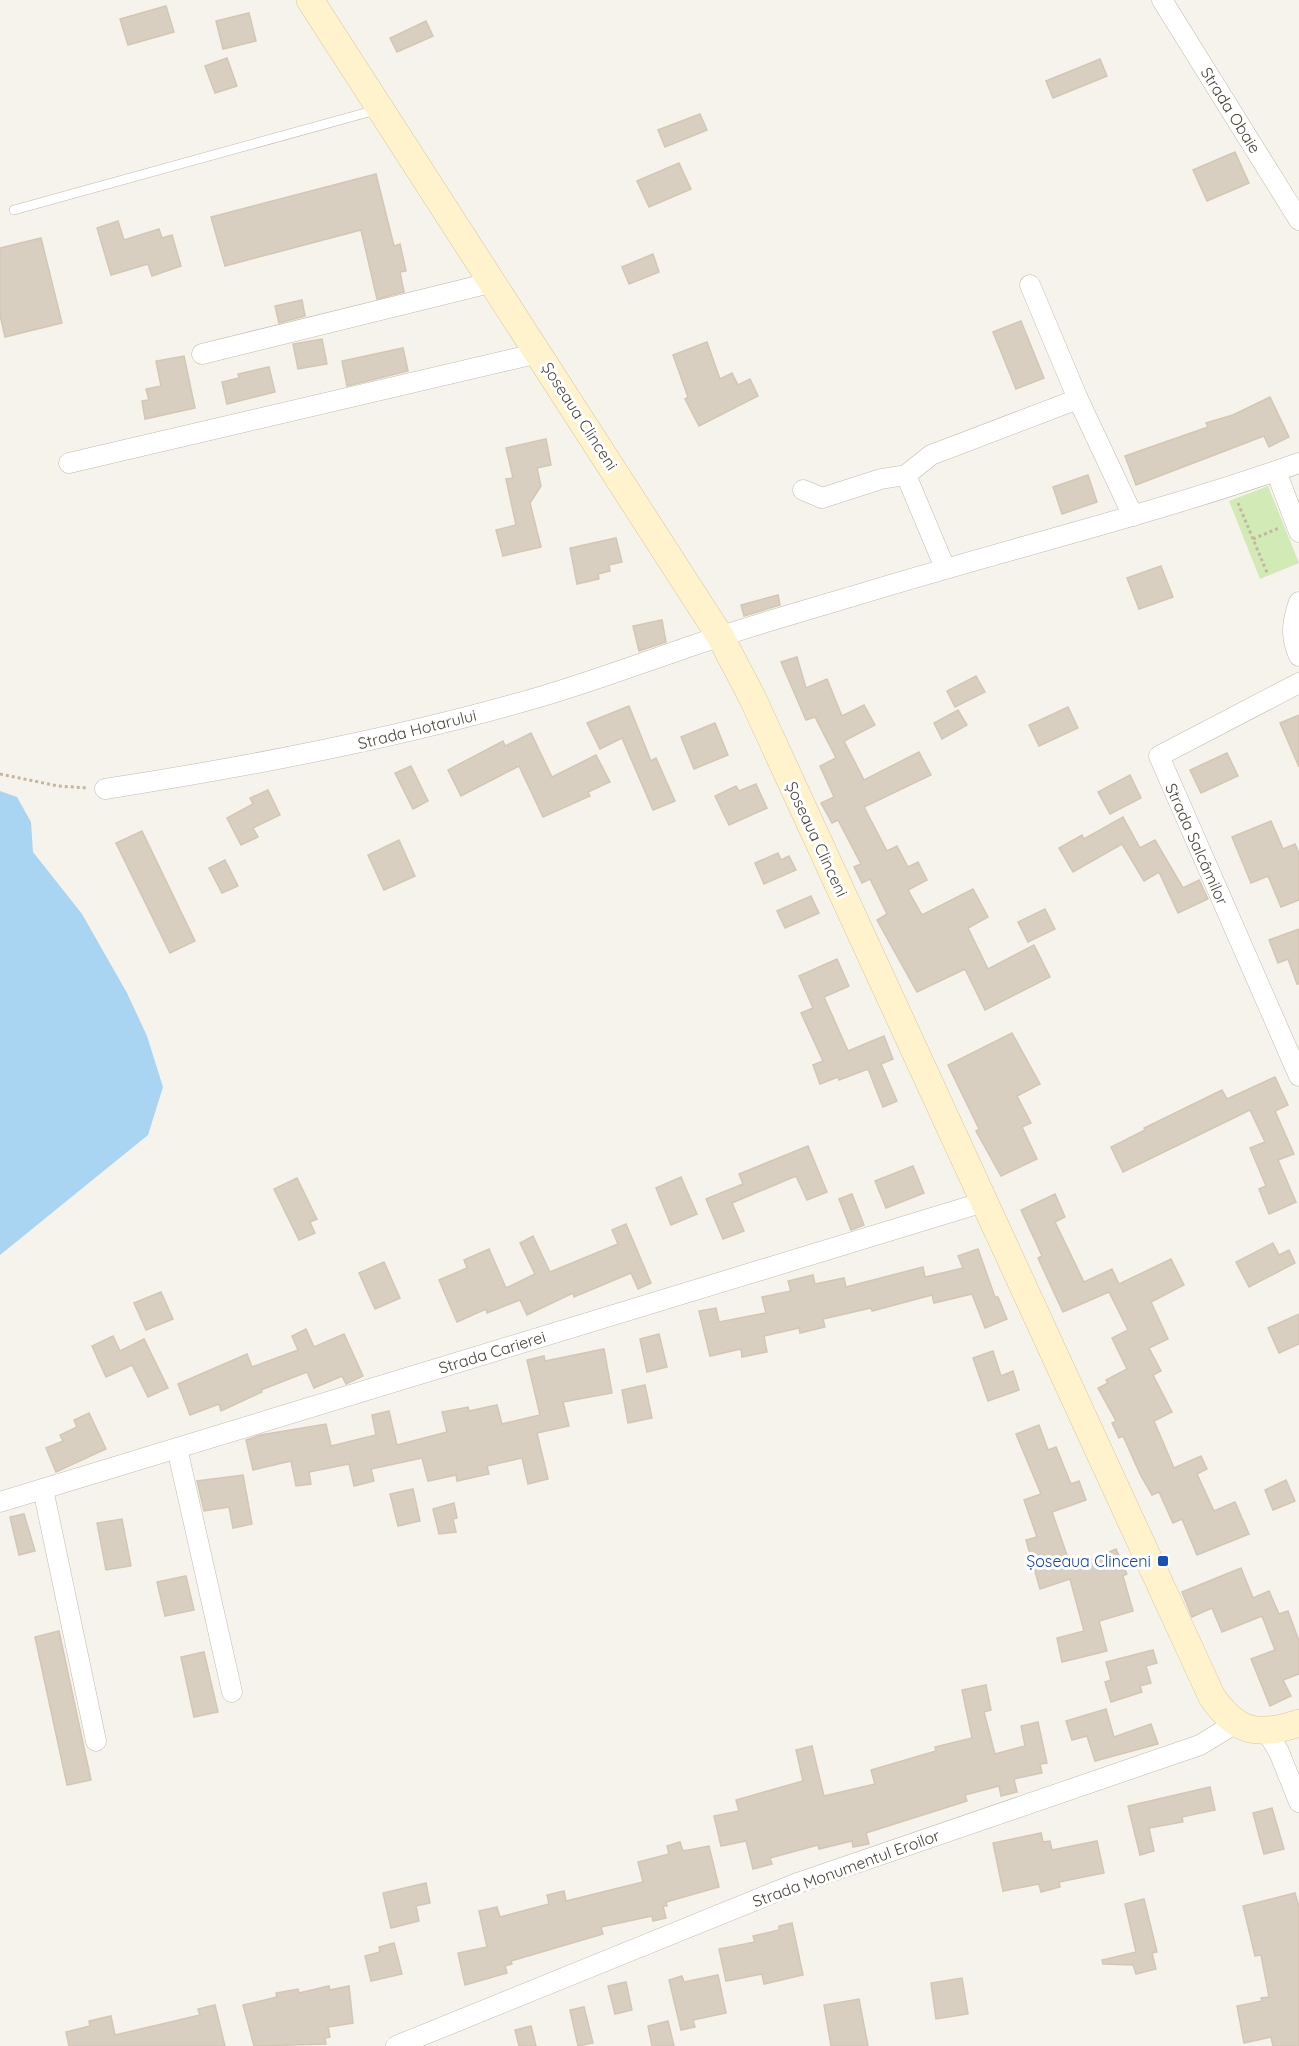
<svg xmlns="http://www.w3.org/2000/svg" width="1299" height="2046" viewBox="0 0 1299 2046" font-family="Quicksand,sans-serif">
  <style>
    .green { fill: #d2eab5 }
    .water { fill: #a9d4f2 }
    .building { fill: #d8cfc1; stroke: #d3c7b4; stroke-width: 1.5 }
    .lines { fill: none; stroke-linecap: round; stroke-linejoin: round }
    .service-casing { stroke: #c2bbae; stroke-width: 10 }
    .minor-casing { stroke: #c2bbae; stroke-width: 21 }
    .secondary-casing { stroke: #d6c79b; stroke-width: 28 }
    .path { stroke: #c4b79f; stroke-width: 3; stroke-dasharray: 3 3; stroke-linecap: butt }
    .service { stroke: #fff; stroke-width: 9 }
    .minor { stroke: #fff; stroke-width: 20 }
    .secondary { stroke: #fff3cd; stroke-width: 27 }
    .transit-dot { fill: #1a4fb4; stroke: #fff; stroke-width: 2 }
    .labels { text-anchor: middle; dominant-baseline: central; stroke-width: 6; stroke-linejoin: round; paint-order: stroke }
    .street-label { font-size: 16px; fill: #4b4439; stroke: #fff }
    .transit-label { font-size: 16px; fill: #164399; stroke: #fff; text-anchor: end }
  </style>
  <rect width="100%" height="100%" fill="#f6f3ec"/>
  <path class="green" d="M1268,486l31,77 -39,16 -31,-78z"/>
  <path class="water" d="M0,791l17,6 14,25 2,30 49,62 45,79 20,43 16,51 -15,48 -148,120z"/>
  <g class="building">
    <path d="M166,6l8,26 -46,13 -8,-26z"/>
    <path d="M249,13l7,28 -33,8 -7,-28z"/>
    <path d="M426,21l7,15 -36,16 -7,-14z"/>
    <path d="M227,58l10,28 -22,7 -10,-27z"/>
    <path d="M1100,59l7,17 -54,22 -7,-17z"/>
    <path d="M700,114l7,16 -42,17 -7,-17z"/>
    <path d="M1235,152l14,31 -42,18 -14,-31z"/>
    <path d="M679,163l12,26 -42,18 -12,-26z"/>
    <path d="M376,174l18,72 6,-2 6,27 -6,1 4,20 -27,7 -16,-69 -136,36 -14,-49z"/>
    <path d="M118,221l6,19 35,-11 3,9 10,-3 9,31 -29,10 -4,-12 -37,11 -14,-47z"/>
    <path d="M41,238l21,85 -57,14 -5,-22v-67z"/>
    <path d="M653,254l6,18 -30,12 -7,-17z"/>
    <path d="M302,300l3,16 -26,7 -4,-17z"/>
    <path d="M1021,321l23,57 -28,11 -23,-57z"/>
    <path d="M322,339l5,25 -29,5 -5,-25z"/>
    <path d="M707,342l13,37 12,-6 6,12 12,-6 8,17 -59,30 -14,-27 3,-2 -15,-42z"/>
    <path d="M403,348l5,23 -61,15 -5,-25z"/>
    <path d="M184,356l11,52 -50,11 -3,-18 7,-1 -3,-11 15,-3 -5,-25z"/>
    <path d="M269,367l6,25 -48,12 -5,-22 17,-4 -1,-4z"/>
    <path d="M1270,397l19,40 -20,10 -5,-11 -128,49 -11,-29 83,-29 -2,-4 27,-8z"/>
    <path d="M546,439l5,26 -14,3 4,18 -11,17 11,44 -38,9 -7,-26 20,-5 -10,-46 7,-1 -7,-30z"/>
    <path d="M1088,475l9,27 -35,12 -9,-27z"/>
    <path d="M616,538l6,24 -13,3 1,6 -12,3 1,5 -22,5 -7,-36z"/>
    <path d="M1161,566l12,31 -34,12 -12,-31z"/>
    <path d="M778,595l2,10 -36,11 -3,-11z"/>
    <path d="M662,620l4,22 -27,9 -6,-25z"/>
    <path d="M797,657l9,31 21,-9 15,37 22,-11 11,20 -31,16 20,39 55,-28 12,23 -67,32 23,44 10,-5 11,21 10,-5 9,18 -19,10 14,25 51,-26 15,28 -20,11 20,41 46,-24 16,32 -65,33 -20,-41 -48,23 -40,-72 10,-6 -17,-35 -8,4 -8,-16 7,-3 -23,-44 -6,3 -11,-20 13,-6 -14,-31 16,-8 -21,-41 -9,3 -25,-58z"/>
    <path d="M976,676l9,16 -30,15 -8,-16z"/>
    <path d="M629,706l22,55 5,-3 19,43 -22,9 -31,-72 -22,11 -13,-26z"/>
    <path d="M1068,707l10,21 -39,18 -10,-21z"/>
    <path d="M958,710l9,15 -25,14 -8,-16z"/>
    <path d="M1299,715v52l-19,-44z"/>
    <path d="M715,723l13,32 -34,14 -13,-32z"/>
    <path d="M531,733l21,44 44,-22 14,27 -22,10 2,4 -47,21 -24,-51 -58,30 -13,-26 55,-29 2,5z"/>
    <path d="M1227,753l11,23 -37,17 -11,-23z"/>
    <path d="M411,766l17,35 -15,8 -18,-36z"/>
    <path d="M1130,775l11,23 -31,16 -12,-22z"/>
    <path d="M756,784l11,24 -38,17 -14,-29 21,-10 3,5z"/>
    <path d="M268,790l12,25 -27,13 5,9 -17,8 -14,-27 26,-14 -3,-6z"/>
    <path d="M1123,817l17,31 15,-8 28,48 16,-8 9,19 -30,14 -19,-41 -15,9 -22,-37 -49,28 -14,-24 23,-13 2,4z"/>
    <path d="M1271,821l12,28 12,-5 4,9v47l-18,7 -13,-31 -17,7 -19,-46z"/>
    <path d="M142,831l53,110 -25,12 -54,-110z"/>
    <path d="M399,840l16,36 -31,14 -16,-35z"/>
    <path d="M778,853l3,7 8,-4 7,14 -32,14 -9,-21z"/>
    <path d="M225,860l13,26 -16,7 -13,-25z"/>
    <path d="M811,896l8,17 -34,15 -8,-17z"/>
    <path d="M1045,909l10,20 -27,13 -10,-20z"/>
    <path d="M1299,929v55h-2l-9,-25 -10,4 -9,-23z"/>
    <path d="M837,959l12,27 -25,11 24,54 36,-15 9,23 -12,5 16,37 -14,6 -15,-38 -29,11 -1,-3 -18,7 -7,-19 10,-4 -22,-48 12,-5 -14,-32z"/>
    <path d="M1012,1033l28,51 -23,12 14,27 -9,4 15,32 -36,17 -25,-45 3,-2 -31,-64z"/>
    <path d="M1275,1077l13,28 -13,6 19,43 -16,6 18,42 -27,12 -10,-25 7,-3 -16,-38 15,-6 -15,-32 -127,62 -12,-25 34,-17 -1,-2 78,-38 5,9z"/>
    <path d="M808,1146l19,46 -20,8 -11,-24 -64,27 12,28 -21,8 -17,-40 37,-15 -4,-10z"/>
    <path d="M913,1166l11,27 -38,15 -11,-27z"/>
    <path d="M681,1177l16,37 -26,11 -15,-37z"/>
    <path d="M297,1178l20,41 -7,3 5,11 -16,7 -25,-51z"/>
    <path d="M852,1194l12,31 -13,5 -12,-31z"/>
    <path d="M1055,1194l10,23 -10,5 29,60 28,-13 7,15 52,-25 13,26 -33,17 17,37 -19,9 12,23 -8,4 19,37 -18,9 20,47 27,-12 6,13 -10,5 17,37 21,-9 14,32 -52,21 -15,-36 -9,4 -14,-31 -7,3 -12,-21 -17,-38 -4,2 -7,-15 4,-2 -18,-33 10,-5 -2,-3 21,-11 -15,-31 16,-8 -19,-38 -46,20 -25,-54 4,-2 -21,-46z"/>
    <path d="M626,1224l25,59 -13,6 -7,-16 -57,24 -1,-4 -46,22 -7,-15 -33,13 -1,-4 -29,13 -18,-42 28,-12 -3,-8 25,-11 17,39 29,-14 -15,-31 13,-7 17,36 68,-28 -6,-14z"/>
    <path d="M1273,1243l6,12 10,-5 6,13 -46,24 -13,-25z"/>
    <path d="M978,1249l17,48h3l9,22 -22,9 -13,-34 -38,9 -2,-8 -60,16 -1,-3 -48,11 2,8 -25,6 -1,-5 -35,8 3,16 -25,5 -1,-8 -31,7 -11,-45 17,-3 3,14 47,-9 -4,-16 29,-6 -3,-10 25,-6 2,9 29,-6 2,9 77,-20 2,10 38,-9 -5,-12z"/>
    <path d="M384,1262l16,36 -25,11 -16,-36z"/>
    <path d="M161,1292l12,27 -27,11 -12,-27z"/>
    <path d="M1299,1314v30l-20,9 -11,-25z"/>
    <path d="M306,1329l8,18 30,-13 19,42 -17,8 -4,-8 -28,12 -7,-16 -46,18 1,2 -41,19 -2,-7 -29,11 -12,-31 69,-30 5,13 46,-17 -6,-14z"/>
    <path d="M659,1334l8,33 -20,5 -7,-33z"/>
    <path d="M113,1336l7,15 24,-12 24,49 -20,9 -16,-32 -26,12 -14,-31z"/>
    <path d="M604,1349l8,44 -49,9 6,24 -32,7 11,46 -20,5 -6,-26 -35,8 2,8 -32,7 -1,-6 -28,6 -6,-23 -51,11 3,12 -20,5 -5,-22 -40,8 2,12 -15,2 -5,-25 -38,9 -7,-30 14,-5 66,-11 5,22 45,-11 -4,-20 17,-4 8,34 50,-13 -5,-20 26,-5 1,4 28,-6 5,19 38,-9 -13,-55 17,-4 1,5z"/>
    <path d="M993,1351l8,25 12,-5 6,19 -31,11 -15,-43z"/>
    <path d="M645,1385l7,33 -24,5 -6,-33z"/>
    <path d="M89,1413l17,36 -50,23 -10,-24 17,-7 -3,-6 17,-8 -3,-7z"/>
    <path d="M1039,1425l9,25 8,-3 15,37 8,-3 7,19 -34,12 16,46 5,-2 3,10 40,-17 11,25 -4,2 10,35 -34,10 8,30 -45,11 -5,-24 27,-7 -14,-52 -30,10 -14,-49 11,-3 -13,-37 17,-6 -25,-60z"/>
    <path d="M243,1475l9,49 -19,4 -4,-21 -25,4 -7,-30z"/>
    <path d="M1286,1480l9,21 -22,9 -8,-20z"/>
    <path d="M413,1489l7,32 -22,5 -8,-32z"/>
    <path d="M454,1503l3,15 -4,1 3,13 -17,2 -6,-25z"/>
    <path d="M24,1514l11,37 -16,4 -9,-38z"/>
    <path d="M122,1519l9,47 -25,4 -9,-47z"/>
    <path d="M1241,1568l12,30 16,-7 10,23 9,-3 11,30v33l-16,6 8,16 -21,10 -19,-47 24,-9 -13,-34 -40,16 -10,-24 -20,9 -10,-25z"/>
    <path d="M186,1576l8,34 -29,6 -8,-34z"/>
    <path d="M59,1631l32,149 -24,5 -32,-148z"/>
    <path d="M1153,1650l4,13 -11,3 5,17 -11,3 2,6 -31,10 -6,-20 6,-2 -5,-18z"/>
    <path d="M204,1652l14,60 -24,5 -13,-60z"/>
    <path d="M986,1685l5,25 -7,2 11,42 30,-8 -4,-20 17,-4 9,41 -7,1 2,9 -28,6 3,13 -16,4 -2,-10 -34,9 2,6 -101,32 3,11 -16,3 -1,-6 -33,8 -1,-4 -48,13 2,6 -19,5 -7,-28 -25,5 -7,-30 25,-5 -3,-11 67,-19 -7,-31 16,-4 12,50 51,-12 -4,-14 65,-19 -1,-4 37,-9 -10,-48z"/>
    <path d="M1106,1709l8,28 37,-13 7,20 -63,17 -8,-25 -15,4 -6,-19z"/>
    <path d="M1210,1787l5,23 -33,7 1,5 -34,6 5,23 -14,4 -12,-49z"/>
    <path d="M1272,1808l12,41 -20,5 -11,-41z"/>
    <path d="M1041,1833l2,9 7,-1 2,9 45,-9 7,32 -45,9 1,5 -19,5 -2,-8 -36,7 -10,-48z"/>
    <path d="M680,1842l3,9 26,-5 10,41 -53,15 1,4h-4l3,12 -13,3 -1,-5 -51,11 2,7 -92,27 1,3 -7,2 2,7 -42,12 -7,-32 29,-6 -8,-36 18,-4 3,10 49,-13 -2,-9 17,-4 2,10 77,-19 -5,-20 31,-8 -2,-8z"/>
    <path d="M426,1883l4,20 -14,3 3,15 -28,7 -8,-35z"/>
    <path d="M1295,1893l4,14v139h-26l-2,-9 -27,6 -7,-37 25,-5 -1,-3 8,-1 -8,-42 -6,1 -12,-50z"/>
    <path d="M1144,1899l13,53 -5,1 4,16 -20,5 -3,-9 -30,-1 -1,-4 34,-8 -11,-48z"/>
    <path d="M792,1923l11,52 -39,9 -2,-10 -36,7 -7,-32 36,-7 -2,-6 26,-6v-4z"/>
    <path d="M394,1943l8,31 -31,7 -6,-25 15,-4 -1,-5z"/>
    <path d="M718,1975l8,38 -33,7 2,7 -14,3 -12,-50 13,-4 2,6z"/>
    <path d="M962,1978l6,36 -32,5 -5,-36z"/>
    <path d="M626,1982l6,28 -17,4 -7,-28z"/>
    <path d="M329,1986l1,4 19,-4 4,37 -25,4 2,10 -5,1 1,6 -72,2 -11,-41 34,-8 -1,-4 22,-4 1,4z"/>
    <path d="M859,1999l9,47h-37l-7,-41z"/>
    <path d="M215,2005l10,41h-156l-3,-14 24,-6 -1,-5 22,-5 4,19 85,-20 -2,-6z"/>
    <path d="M584,2007l9,36 -15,3 -8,-36z"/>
    <path d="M668,2021l6,25h-22l-4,-20z"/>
    <path d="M531,2026l5,20h-17l-4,-16z"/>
  </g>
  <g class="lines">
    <g class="service-casing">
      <path id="service" d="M14,210l362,-100"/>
    </g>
    <g class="minor-casing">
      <g id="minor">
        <path d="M1162,0l137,220"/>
        <path d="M1030,285l48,114 55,117"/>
        <path d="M202,354l292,-72"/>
        <path d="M69,463l470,-110"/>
        <path d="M1276,471l23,61"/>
        <path d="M906,475l39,93"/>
        <path d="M803,490l19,8 59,-19 25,-4 25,-20 147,-56"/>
        <path d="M1299,602c-7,20 -9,34 0,54"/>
        <path d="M1299,683l-140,73 140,320"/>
        <path d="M105,789c148,-23 295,-51 438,-93 54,-16 107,-36 160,-54 51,-17 103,-32 154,-47 147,-45 297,-81 442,-132"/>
        <path d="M177,1448l55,244"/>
        <path d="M43,1489l53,252"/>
        <path d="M0,1502l984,-300"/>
        <path d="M1267,1732l12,20 20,50"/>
        <path d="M396,2046l399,-162 405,-139 36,-22"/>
      </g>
    </g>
    <g class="secondary-casing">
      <path id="secondary" d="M310,0l410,636 32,61 460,1000c25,36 46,40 87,26"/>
    </g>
    <g class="path">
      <path d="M1238,503l30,72"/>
      <path d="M1253,539l26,-11"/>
      <path d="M0,774l58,12 30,2"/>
    </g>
    <use href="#service" class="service"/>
    <use href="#minor" class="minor"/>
    <use href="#secondary" class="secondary"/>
  </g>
  <rect class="transit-dot" x="1157" y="1555" width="12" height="12" rx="3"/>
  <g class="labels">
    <g class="street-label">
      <text transform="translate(1231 110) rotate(58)">Strada Obaie</text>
      <text transform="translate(580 416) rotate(57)">Șoseaua Clinceni</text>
      <text transform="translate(417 729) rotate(-14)">Strada Hotarului</text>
      <text transform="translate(817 839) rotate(65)">Șoseaua Clinceni</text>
      <text transform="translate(1197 844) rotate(66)">Strada Salcâmilor</text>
      <text transform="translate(492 1352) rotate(-17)">Strada Carierei</text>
      <text transform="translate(846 1868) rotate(-20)">Strada Monumentul Eroilor</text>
    </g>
    <g class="transit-label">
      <text x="1151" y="1561">Șoseaua Clinceni</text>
    </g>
  </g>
</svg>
